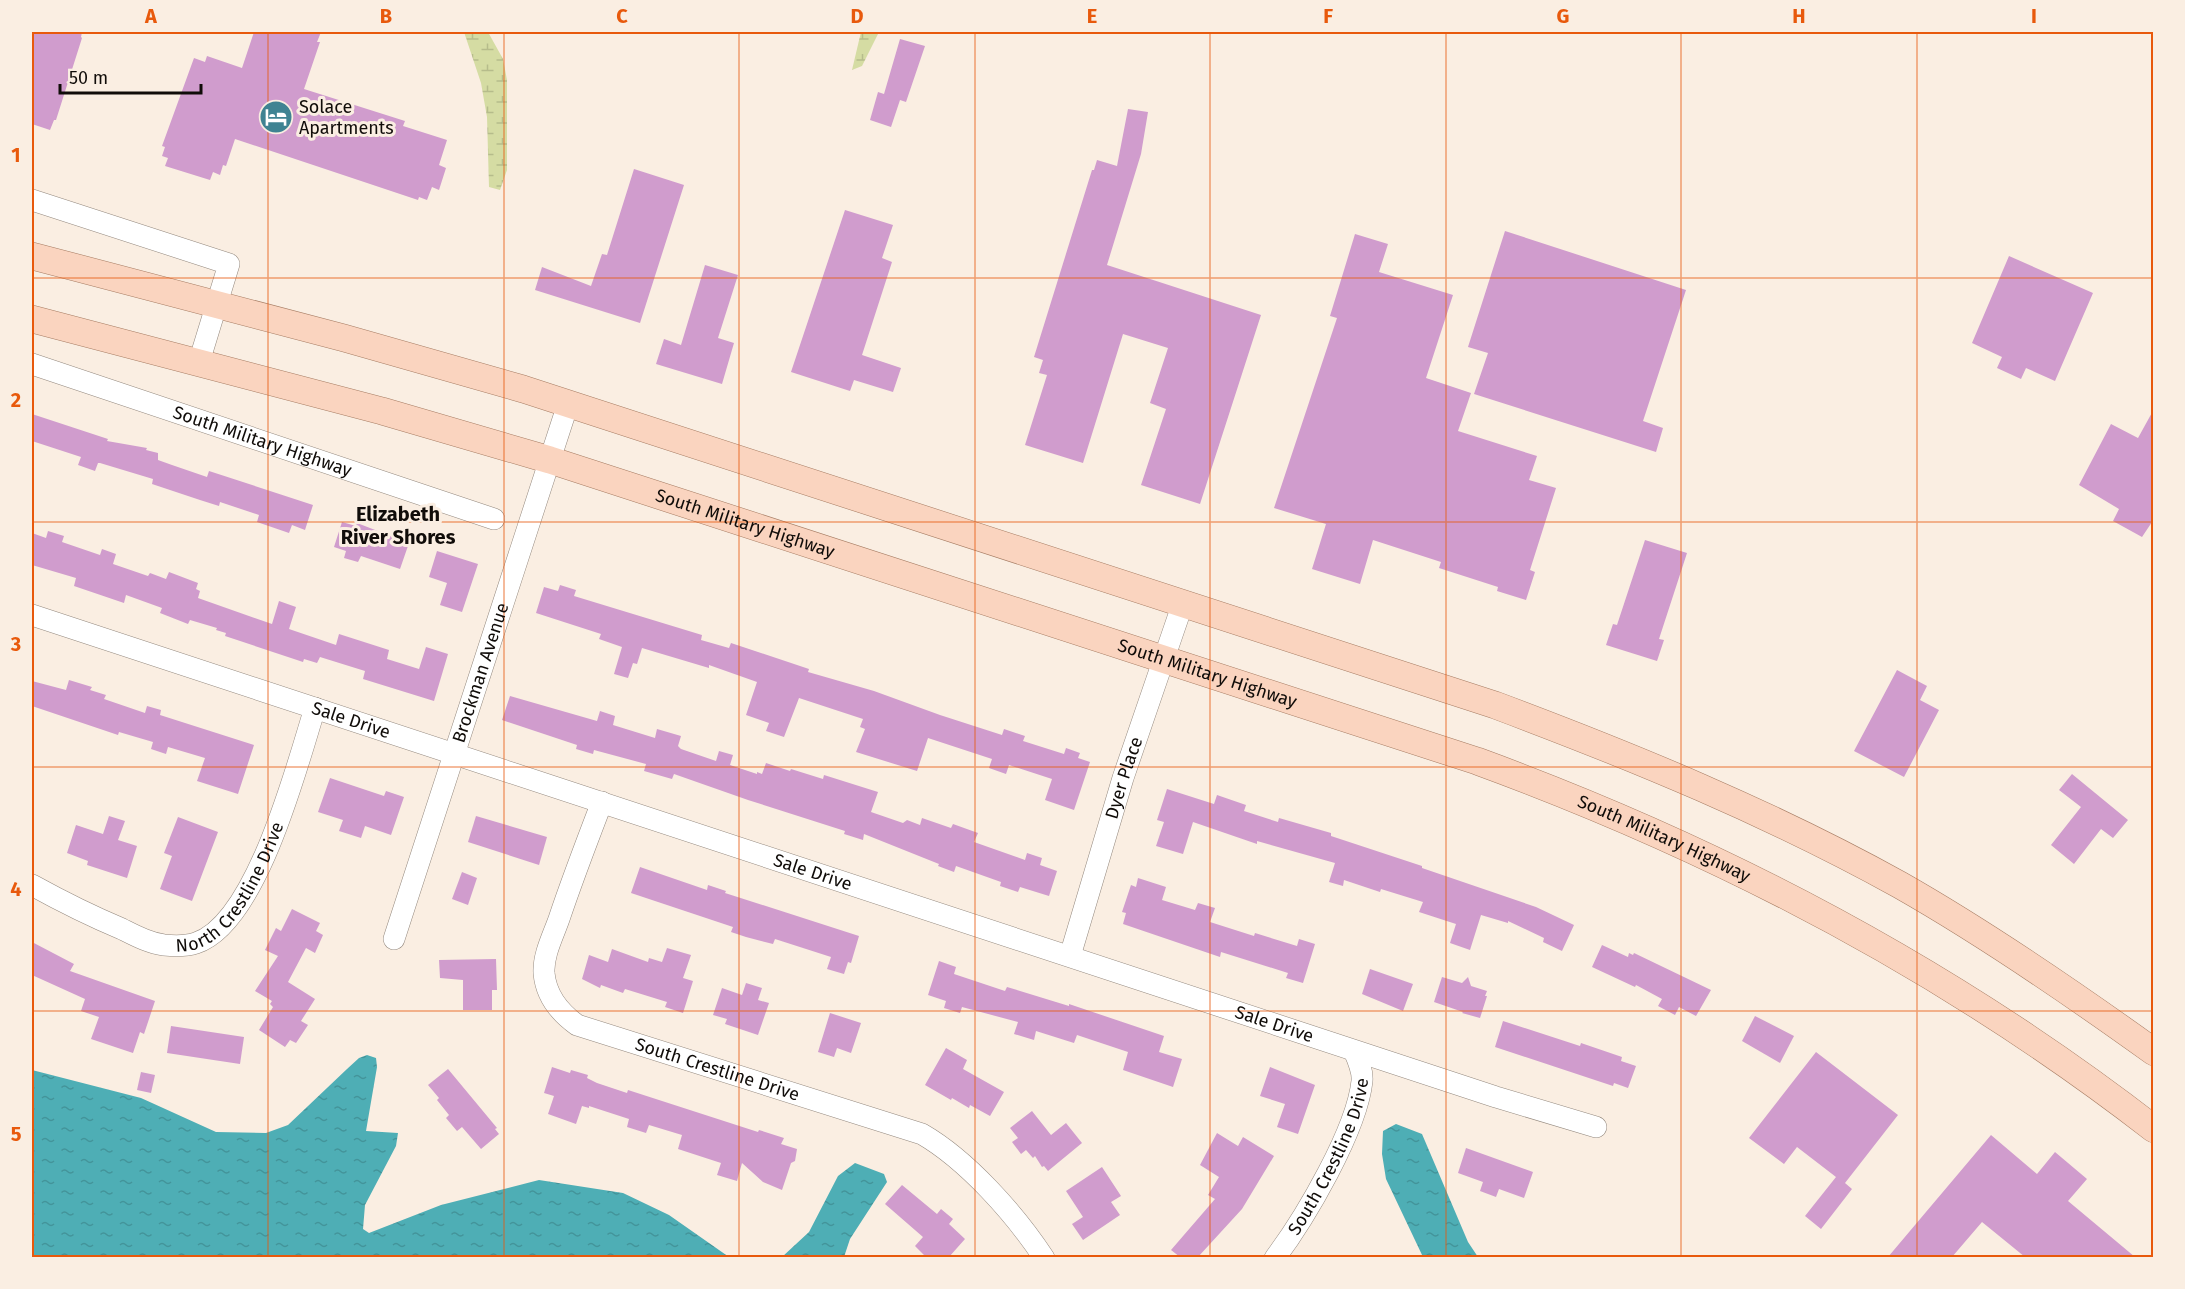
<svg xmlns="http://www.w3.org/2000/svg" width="2185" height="1289" viewBox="0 0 2185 1289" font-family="'Fira Sans',sans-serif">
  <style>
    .wetland { fill: url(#wetland-marsh) }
    .water { fill: url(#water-ripples) }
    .building { fill: #d09ccd }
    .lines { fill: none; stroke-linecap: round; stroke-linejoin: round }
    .minor-casing { stroke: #94897f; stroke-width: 22 }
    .major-casing { stroke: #a67c63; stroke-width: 28 }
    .minor { stroke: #fff; stroke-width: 21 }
    .major { stroke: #fad4bf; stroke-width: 27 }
    .grid { fill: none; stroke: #e8590c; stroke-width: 1.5; stroke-opacity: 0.55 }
    .labels { text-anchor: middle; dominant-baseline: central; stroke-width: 6; stroke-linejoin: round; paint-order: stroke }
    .poi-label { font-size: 18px; fill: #100c09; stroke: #faeee2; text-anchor: start }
    .street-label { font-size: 18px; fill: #100c09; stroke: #faeee2 }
    .neighbourhood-label { font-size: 20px; font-weight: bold; fill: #100c09; stroke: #faeee2 }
    .neatline { fill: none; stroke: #e8590c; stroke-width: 2 }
    .grid-label { font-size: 20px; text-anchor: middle; font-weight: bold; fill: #e8590c }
  </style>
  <defs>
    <pattern id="wetland-marsh" width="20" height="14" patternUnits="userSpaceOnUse" patternTransform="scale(1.5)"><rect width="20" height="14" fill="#d5dca3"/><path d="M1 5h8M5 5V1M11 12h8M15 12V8" fill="none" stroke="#b6bc8b"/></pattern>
    <pattern id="water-ripples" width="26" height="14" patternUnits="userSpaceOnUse" patternTransform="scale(1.5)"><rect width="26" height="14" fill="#4eaeb5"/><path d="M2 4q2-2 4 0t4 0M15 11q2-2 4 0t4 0" fill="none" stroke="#43949a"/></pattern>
  </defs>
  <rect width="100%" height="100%" fill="#faeee2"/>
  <g class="wetland">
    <path d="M464,32h24l15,27 4,21v90l-7,20 -11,-3 -2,-70 -6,-34z"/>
    <path d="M861,32h18l-17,34 -10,4z"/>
  </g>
  <g class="water">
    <path d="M367,1055l9,3 1,9 -11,64 32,2 -2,13 -31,59 -2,24 6,4 72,-28 98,-25 84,13 46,22 60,42h-697v-187l109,28 75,34 50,1 22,-8 59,-56 12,-11z"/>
    <path d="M1396,1124l26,10 46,108 10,15h-55l-37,-78 -4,-25 1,-23z"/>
    <path d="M855,1163l29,11 3,8 -37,57 -6,18h-62l27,-25 29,-56z"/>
  </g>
  <g class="building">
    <path d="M32,32h50l-1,5 1,1 -26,82h-2l-4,10 -18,-6z"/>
    <path d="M254,32h67l-4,10h3l-16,47 101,32 -2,5 44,14 -8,25 7,3 -7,22 -7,-3 -5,13 -8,-3 -1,3 -183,-61 -9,27 -3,-1 -3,10 -7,-3 -3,8 -45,-14 3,-8 -6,-2 3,-9 -3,-1 32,-88 11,4 2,-6 35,12z"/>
    <path d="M900,39l25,7 -19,56 -6,-2 -9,27 -21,-7 8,-28 6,2z"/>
    <path d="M1128,109l20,3 -7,42 -34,111 154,50 -61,189 -59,-19 25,-76 -16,-6 18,-55 -45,-14 -40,129 -58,-18 22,-70 -8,-2 4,-13 -9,-3 58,-187h2l3,-10 20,6z"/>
    <path d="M634,169l50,16 -44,138 -105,-33 7,-23 49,19 11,-32 5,1z"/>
    <path d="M845,210l48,15 -11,33 10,4 -30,93 39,13 -8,24 -39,-12 -4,11 -59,-19z"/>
    <path d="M1505,231l181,59 -43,131 20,7 -7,24 -182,-58 14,-41 -20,-6z"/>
    <path d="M1355,234l33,10 -9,28 74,23 -27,83 45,15 -13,38 79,25 -8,24 27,8 -26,82 5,2 -9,28 -29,-9 1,-4 -59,-19 2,-6 -68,-22 -13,44 -48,-15 14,-45 -52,-16 63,-190 -7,-2z"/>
    <path d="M2009,256l84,37 -38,88 -29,-13 -5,11 -24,-11 5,-11 -30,-14z"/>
    <path d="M705,265l33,10 -20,63 16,5 -12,41 -66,-20 8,-25 17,6z"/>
    <path d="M2154,409v110l-12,18 -29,-16 6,-12 -40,-24 32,-61 27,14z"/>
    <path d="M32,414l76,25 -1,2 40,7 -1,2 12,3v7l14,5 35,12 2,-6 104,34 -8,25 -13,-5 -3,8 -32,-11 2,-7 -39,-13 -1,4 -19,-6 -48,-16 1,-5 -53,-16h-2l-3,8 -17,-6 3,-8 -49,-16z"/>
    <path d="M342,522l14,4 1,-3 52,20 -9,26 -39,-13 -3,6 -14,-4 2,-7 -12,-4z"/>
    <path d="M48,531l16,5 -2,6 38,13 2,-6 14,5 -3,10 35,12 2,-3 16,6 3,-7 29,11 -2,6 4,2 -2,7 74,26 7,-23 17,6 -7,22 47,16 3,-11 50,16 -2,9 32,10 7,-22 22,7 -14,47 -71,-22 2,-8 -45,-14 -3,6 -13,-4 -1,3 -78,-26 1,-3 -10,-3 1,-2 -27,-8 -2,4 -28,-11 2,-5 -36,-13 -2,8 -50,-17 2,-8 -44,-13v-32l14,5z"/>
    <path d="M1645,540l42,13 -28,86 5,1 -7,21 -51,-16 7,-21 4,1z"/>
    <path d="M437,551l41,13 -16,48 -22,-7 7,-22 -18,-6z"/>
    <path d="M560,585l16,5 -2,6 128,39 -1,5 28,8 2,-5 78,26 -1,3 66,19 66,24 62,20 2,-6 21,7 -2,5 41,13 2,-6 14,5 -2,5 12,4 -16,48 -29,-10 7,-21 -43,-14 -3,9 -17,-6 3,-9 -64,-21 -11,33 -61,-19 9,-23 -5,-2 3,-8 -64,-21 -15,39 -18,-6 3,-8 -23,-8 11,-33 -48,-17v3l-67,-20 -5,16 -4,-1 -5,15 -14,-4 8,-27 -23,-8 2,-5 -65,-21 8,-26 14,4z"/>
    <path d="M1897,670l30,16 -7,14 19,10 -35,67 -50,-26z"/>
    <path d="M69,680l23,7 -2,3 16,5 -2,4 41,14 2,-7 14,4 -1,5 94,30 -16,49 -41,-13 8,-23 -37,-11 -2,7 -15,-5 2,-7 -34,-10 -1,3 -86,-29v-25l34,9z"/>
    <path d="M510,696l87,25 3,-10 15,5 -2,9 42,13 2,-9 24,7 -3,10 3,3 35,12 3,-10 14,4 -3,10 27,9v-2l5,2 4,-11 24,8 1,-2 32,10 1,-4 54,17 -7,20 32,11 4,-3 13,5 2,-7 29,10 2,-4 25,9 -4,9 51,18 2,-7 15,5 -2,7 17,6 -8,25 -29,-9 -2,5 -18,-6 1,-4 -45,-16 -2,6 -16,-6 1,-2 -75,-30 -1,6 -19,-6 1,-3 -97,-31 -74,-26 -2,5 -28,-8 2,-7 -52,-14 -1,4 -17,-5 1,-4 -75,-25z"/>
    <path d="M2072,774l56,46 -15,18 -12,-9 -27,35 -23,-19 30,-38 -22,-17z"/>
    <path d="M330,778l54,18 2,-5 18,6 -13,38 -26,-9 -4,12 -22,-7 4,-11 -25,-8z"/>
    <path d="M1167,789l47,15 3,-9 29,10 -2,6 34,11 1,-4 52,15v3l91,30v2l114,39 38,18 -12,26 -19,-9 1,-4 -36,-17v2l-27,-8 -11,35 -20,-7 6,-19 -37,-12 4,-10 -42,-13 -1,3 -36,-12 -1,6 -14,-4 6,-19 -78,-22v3l-64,-22 -10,32 -27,-8 8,-24 -7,-2z"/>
    <path d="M109,816l16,5 -7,19 19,6 -10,32 -40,-13 1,-4 -21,-8 9,-28 27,9z"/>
    <path d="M476,816l71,21 -8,28 -71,-23z"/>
    <path d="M178,817l40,15 -26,69 -32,-12 12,-33 -8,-3z"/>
    <path d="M640,867l67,23 1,-5 18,6 -1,2 134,43 -8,27 -3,-1 -4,12 -17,-5 4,-12 -56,-18 -2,5 -27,-7 -15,-5 2,-5 -102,-34z"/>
    <path d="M462,872l15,6 -9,27 -16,-6z"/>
    <path d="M1138,878l28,9 -4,13 33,10 3,-7 17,5 -5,14 44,14 1,-3 42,13 2,-7 16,5 -12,39 -17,-5 2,-5 -67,-21 -1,5 -97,-33 3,-11 -4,-1 9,-27 5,2z"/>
    <path d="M292,909l28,14 -4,8 7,4 -8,18 -9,-5 -18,34 27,17 -14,22 7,4 -12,18 -6,-3 -5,7 -26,-17 14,-23 -3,-3 2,-3 -17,-10 23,-35 -13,-6 11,-22 5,3z"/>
    <path d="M32,942l42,22 -4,7 85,30 -11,33 -4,-2 -7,21 -42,-14 8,-22 -18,-6 4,-12 -53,-24z"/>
    <path d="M1602,945l26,12 1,-4 4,2 1,-2 77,37 -15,26 -17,-9 -4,8 -17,-9 4,-7 -26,-14 -1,2 -43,-20z"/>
    <path d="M667,948l24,7 -8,23 10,3 -10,32 -18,-6 2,-5 -42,-13 -2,4 -22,-8 -1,3 -18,-9 7,-24 19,7 4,-13 36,13 1,-4 13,4z"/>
    <path d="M496,959l1,31h-5v20h-29v-30l-23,-2 -1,-18z"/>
    <path d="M939,961l17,6 -2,7 51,17 2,-4 62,19v-2l95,32 -5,16 23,7 -9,28 -50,-17 5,-18 -51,-17 -3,8 -38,-12 -2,9 -20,-6 4,-12 -56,-15 -2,6 -16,-5 2,-7 -18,-6z"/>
    <path d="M1370,969l43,15 -10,27 -41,-17z"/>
    <path d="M1442,977l20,6 6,-6 3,9 16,5 -2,5h2l-7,22 -18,-5 1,-1 -29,-10z"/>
    <path d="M746,983l16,5 -4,12 11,3 -11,32 -33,-11 2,-5 -14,-4 9,-27 20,7z"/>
    <path d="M830,1013l31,10 -10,30 -14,-5 -3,9 -16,-5z"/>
    <path d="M1755,1016l39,20 -14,27 -38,-22z"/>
    <path d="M1503,1021l77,25 1,-3 41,14 -1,4 15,5 -8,22 -14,-5 -1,3 -118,-39z"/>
    <path d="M171,1026l73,11 -4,27 -73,-11z"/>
    <path d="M946,1048l21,12 -4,9 41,23 -14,24 -20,-11 -1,3 -17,-10 -1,2 -26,-15z"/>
    <path d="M1816,1052l82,63 -53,68 7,6 -31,40 -16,-13 31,-39 -39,-30 -13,17 -35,-26z"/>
    <path d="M552,1067l18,6 1,-3 17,5 -1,3 10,5 30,10 1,-3 130,42 1,-2 25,8 -3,6 16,5 -2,12 -4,2 -9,27 -19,-8 -21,-19 -5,18 -20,-6 4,-12 -43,-14 4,-14 -33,-10 -3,8 -19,-6 2,-8 -40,-13v2l-7,-2 -6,18 -28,-10 6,-18 -10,-3z"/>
    <path d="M1270,1067l45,18 -17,49 -21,-7 8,-23 -25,-8z"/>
    <path d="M448,1069l49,59 -2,1 4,5 -18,15 -19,-22 -5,4 -11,-13 3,-3 -12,-15 2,-2 -11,-13z"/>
    <path d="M141,1072l14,3 -4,18 -14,-3z"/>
    <path d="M1032,1111l19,24 15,-12 16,20 -34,28 -4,-5 -2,1 -7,-11 -2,2 -7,-8 -5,4 -9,-12 6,-4 -8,-10z"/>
    <path d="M1217,1133l21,13 5,-9 31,19 -32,53 -44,48h-18l-9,-7 44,-51 -7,-4 11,-18 -19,-12z"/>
    <path d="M1991,1135l46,39 18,-22 32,27 -19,22 67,56h-110l-43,-35 -30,35h-64z"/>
    <path d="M1466,1148l67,24 -9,26 -25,-9 -3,8 -16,-6 3,-9 -25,-9z"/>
    <path d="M1102,1167l19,29 -10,6 9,13 -37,25 -11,-16 11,-7 -17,-26z"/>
    <path d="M902,1185l35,29 4,-5 12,10 -4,5 16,15 -16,18h-23l-11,-11 8,-9 -38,-33z"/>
  </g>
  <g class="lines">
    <g class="minor-casing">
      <g id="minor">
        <path d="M32,200l197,64 -30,98"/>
        <path id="s1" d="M32,364l462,155"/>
        <path id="s2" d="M32,615l1464,482 100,30"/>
        <path id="s3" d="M602,802c-15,39 -30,78 -43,117 -6,17 -16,36 -15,54 2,23 15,39 33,52l345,109c45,26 93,80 122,124"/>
        <path id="s4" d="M32,885c29,16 59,31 90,44 14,7 27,14 42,16 10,1 23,1 32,-2 61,-20 101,-178 119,-235"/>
        <path id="s5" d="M394,939l174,-535"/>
        <path id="s6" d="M1070,956l53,-178 60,-175"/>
        <path id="s7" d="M1275,1258c30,-40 82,-128 87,-177 1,-10 -4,-21 -8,-30"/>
      </g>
    </g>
    <g class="major-casing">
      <g id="major">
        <path d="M32,256l312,82 179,51 972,316c139,52 275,108 405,180 88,50 172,108 254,167"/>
        <path id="s8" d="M32,319l350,92 168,49 927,301c243,89 472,209 677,368"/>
      </g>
    </g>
    <use href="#minor" class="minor"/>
    <use href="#major" class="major"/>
  </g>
  <path class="grid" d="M268,32v1226M504,32v1226M739,32v1226M975,32v1226M1210,32v1226M1446,32v1226M1681,32v1226M1917,32v1226M32,278h2122M32,522h2122M32,767h2122M32,1011h2122"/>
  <defs>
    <g id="hotel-disc" transform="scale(1.725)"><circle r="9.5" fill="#3f8392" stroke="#faeee2"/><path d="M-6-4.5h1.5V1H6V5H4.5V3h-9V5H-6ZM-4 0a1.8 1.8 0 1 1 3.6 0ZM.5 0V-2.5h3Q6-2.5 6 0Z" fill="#fff"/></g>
  </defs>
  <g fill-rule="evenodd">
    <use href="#hotel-disc" x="276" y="117"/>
  </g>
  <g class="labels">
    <g class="poi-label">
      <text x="299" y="107">Solace<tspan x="299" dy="21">Apartments</tspan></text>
    </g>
    <g class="street-label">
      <text stroke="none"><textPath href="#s1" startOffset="243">South Military Highway</textPath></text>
      <text stroke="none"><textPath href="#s8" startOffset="742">South Military Highway</textPath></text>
      <text stroke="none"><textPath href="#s5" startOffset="280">Brockman Avenue</textPath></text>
      <text stroke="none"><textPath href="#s8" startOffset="1228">South Military Highway</textPath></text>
      <text stroke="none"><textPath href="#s2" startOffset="336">Sale Drive</textPath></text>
      <text stroke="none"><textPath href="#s6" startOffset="186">Dyer Place</textPath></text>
      <text stroke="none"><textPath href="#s8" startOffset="1714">South Military Highway</textPath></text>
      <text stroke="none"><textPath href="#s2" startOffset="822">Sale Drive</textPath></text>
      <text stroke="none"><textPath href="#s4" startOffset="242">North Crestline Drive</textPath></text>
      <text stroke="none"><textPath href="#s2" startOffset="1308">Sale Drive</textPath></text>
      <text stroke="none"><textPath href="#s3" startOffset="392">South Crestline Drive</textPath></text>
      <text stroke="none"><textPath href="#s7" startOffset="116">South Crestline Drive</textPath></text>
    </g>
    <g class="neighbourhood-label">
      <text x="398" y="514">Elizabeth<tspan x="398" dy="23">River Shores</tspan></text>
    </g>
  </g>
  <rect width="2185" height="1289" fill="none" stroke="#faeee2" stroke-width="66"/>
  <path d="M60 84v9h141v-9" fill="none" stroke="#100c09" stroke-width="3"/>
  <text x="69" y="84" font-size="18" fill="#100c09" stroke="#faeee2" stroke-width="4.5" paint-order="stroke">50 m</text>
  <rect x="33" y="33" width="2119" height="1223" class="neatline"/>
  <g class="grid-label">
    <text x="151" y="23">A</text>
    <text x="386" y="23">B</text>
    <text x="622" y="23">C</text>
    <text x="857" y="23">D</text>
    <text x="1092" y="23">E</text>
    <text x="1328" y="23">F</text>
    <text x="1563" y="23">G</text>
    <text x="1799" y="23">H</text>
    <text x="2034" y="23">I</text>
    <text x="16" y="162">1</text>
    <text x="16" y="407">2</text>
    <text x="16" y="651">3</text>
    <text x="16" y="896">4</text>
    <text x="16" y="1141">5</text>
  </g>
</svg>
